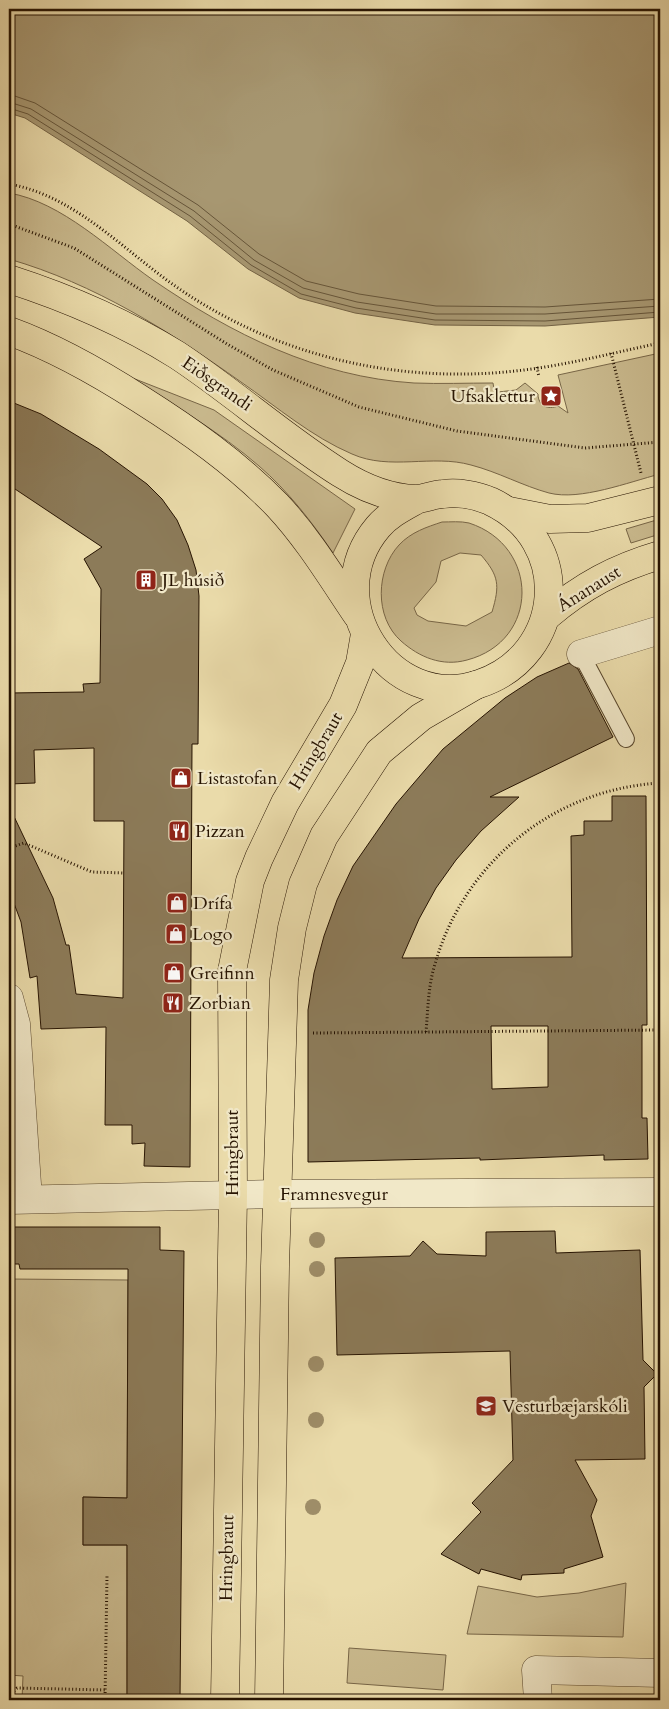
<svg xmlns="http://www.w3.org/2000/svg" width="669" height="1709" viewBox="0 0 669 1709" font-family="Cardo,serif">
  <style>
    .green { fill: #c9b98d; stroke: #786647; fill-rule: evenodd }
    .water { fill: #a79771; stroke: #736244 }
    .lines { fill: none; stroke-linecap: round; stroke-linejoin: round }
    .shore { stroke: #665539; stroke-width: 1 }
    .building { fill: #8c7b59; stroke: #261301; fill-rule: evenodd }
    .service-casing { stroke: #57452b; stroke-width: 18 }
    .minor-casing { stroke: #57452b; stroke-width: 29 }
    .primary-casing { stroke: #261301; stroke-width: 29 }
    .path { stroke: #261301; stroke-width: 3; stroke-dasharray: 1 2.5; stroke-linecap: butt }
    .service { stroke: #f1e8c8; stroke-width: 16 }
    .minor { stroke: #f1e8c8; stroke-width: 28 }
    .primary { stroke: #eadbaa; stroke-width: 28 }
    .tree { fill: #9e8d68 }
    .labels { text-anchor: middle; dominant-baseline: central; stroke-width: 4.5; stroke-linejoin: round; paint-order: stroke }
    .street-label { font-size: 18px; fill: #261301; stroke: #f1e8c8 }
    .poi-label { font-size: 18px; fill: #261301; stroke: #f1e8c8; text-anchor: start }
  </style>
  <rect width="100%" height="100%" fill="#eadbaa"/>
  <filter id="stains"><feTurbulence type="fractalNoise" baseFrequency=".004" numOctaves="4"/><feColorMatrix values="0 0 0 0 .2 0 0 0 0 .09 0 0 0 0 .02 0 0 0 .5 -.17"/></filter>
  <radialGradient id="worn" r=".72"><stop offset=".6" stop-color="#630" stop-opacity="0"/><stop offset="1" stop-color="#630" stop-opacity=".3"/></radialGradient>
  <g class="green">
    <path d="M9,193c53,9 101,57 144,87 79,54 164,97 261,103 26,1 53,0 79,0l1,6 4,3 18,-2 9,-7 13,11c0,12 10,16 20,12l10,7 -10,-38 102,-22v121c-31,8 -80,27 -111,19 -26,-7 -51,-21 -78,-28 -39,-11 -81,6 -119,-11 -40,-17 -75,-47 -111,-72 -72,-51 -146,-98 -232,-123z"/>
    <path d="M130,377l84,33 141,99 -22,44c-21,-31 -45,-62 -74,-87 -39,-34 -86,-61 -129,-89z"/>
    <path d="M660,519v15l-29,9 -5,-14z"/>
    <path d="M442,522c8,0 19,-1 27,1 71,23 71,118 -2,137 -25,7 -48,-3 -66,-19 -27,-24 -25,-71 -2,-96 12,-13 28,-18 43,-23zM460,553l21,2c18,21 19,30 11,57l-26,14 -38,-5 -11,-6 -3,-7 22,-26 5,-21z"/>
    <path d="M9,1279l119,1 -1,218 -44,-1v48h44v155h-105l1,-24 -14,-1 2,-190 -2,-1z"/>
    <path d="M626,1583l-3,54 -156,-3 11,-48 59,11 42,-4z"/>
    <path d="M349,1648l97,7 -3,35 -96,-7z"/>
  </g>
  <path class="water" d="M9,9h651v308l-115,9 -110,-1 -80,-12 -56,-15 -51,-29 -61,-48 -162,-103 -16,-5z"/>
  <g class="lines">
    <g class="shore">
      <path d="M9,94l26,9 163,102 61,49 47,27 53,13 77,12 109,1 115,-8"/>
      <path d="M9,102l22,7 163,102 60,49 49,28 54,14 79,12h109l115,-8"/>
      <path d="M9,108l19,6 162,102 61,49 50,29 55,14 79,12 110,1 115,-9"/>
    </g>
  </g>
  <g class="building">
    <path d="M9,401l32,13 58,35 48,35 15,15 15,21 11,25 8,25 3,26 -1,148h-6l-2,423 -46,-1 1,-23 -13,1v-19h-27l1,-98 -65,2 -4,-53 -7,2 -9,-56 -12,-32v-84l44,92 13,47h3l7,49 47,4 1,-177h-30v-73l-60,2 1,33 -26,1v-91l75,-1 -1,-8 17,-1 1,-94 -17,-30 18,-12 -93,-62z"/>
    <path d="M569,663l9,6 35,68 -123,60h29l-38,34 -25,29 -20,28 -17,31 -17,39 170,-1 -1,-121 13,-1v-14h28v-25h34l1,229h-5v93h5l1,41 -44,1v-5l-124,5v-2l-172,4v-152l6,-37 10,-37 13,-36 16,-34 43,-62 47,-55 62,-51 32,-21zM491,1026h57v61l-56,2z"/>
    <path d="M9,1227h151v23l24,1 -4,449h-53v-155h-44v-48l44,1 1,-229h-108l-1,-5h-10z"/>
    <path d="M555,1231l1,22 84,-3 3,110 14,14 -13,13 1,72 -70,1 22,40 -6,16 12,41 -39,12v4l-42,2 -1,5 -40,-11 -2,5 -38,-20 40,-42 -9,-9 41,-43 -3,-109 -173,4 -2,-97 75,-2 13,-15 14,13 49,2v-24z"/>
  </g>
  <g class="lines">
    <g class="service-casing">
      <path id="service" d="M581,654l45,85"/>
    </g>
    <g class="minor-casing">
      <g id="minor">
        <path d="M581,654l79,-24"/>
        <path d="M9,998l7,26 12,175"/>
        <path d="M9,1200l269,-6 382,-2"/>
        <path d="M538,1700l-2,-30 124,3"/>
      </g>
    </g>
    <g class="primary-casing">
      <g id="primary">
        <path d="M9,279c59,19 115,43 168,76 56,37 106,82 163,118 22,14 49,25 76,26 9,0 18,-5 27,-5 15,-2 33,1 47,7 84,39 76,154 -11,183 -89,30 -163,-84 -101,-157 11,-13 26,-20 40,-28"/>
        <path d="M9,331c47,17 89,41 131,68 49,31 96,64 137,106 31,33 55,73 80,110"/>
        <path d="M509,511l41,8 38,-1 72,-18"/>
        <path d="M547,616c35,-30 69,-48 113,-61"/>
        <path d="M225,1700l8,-505 -1,-224 18,-90 9,-23 26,-55 58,-98 17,-42 5,-29"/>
        <path d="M269,1700l6,-434 9,-286 8,-52 11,-44 21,-48 55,-84 42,-35 55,-32"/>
      </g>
    </g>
    <g class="path">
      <path d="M9,158l4,3 -4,10"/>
      <path d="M9,184c67,12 115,67 169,104 99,68 218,96 337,83 49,-5 97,-18 145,-28"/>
      <path d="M9,224l65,24 153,96 46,26 86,37 98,24 128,17 75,-6"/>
      <path d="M611,353l30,120"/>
      <path d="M537,367l2,10"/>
      <path d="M9,848l15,-5 68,29 32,1"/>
      <path d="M426,1032c2,-22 2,-46 9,-68 29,-102 119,-175 225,-181"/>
      <path d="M313,1033l347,-3"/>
      <path d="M9,1696l8,-8 89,2"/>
      <path d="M105,1700l2,-125"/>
    </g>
    <use href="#service" class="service"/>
    <use href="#minor" class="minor"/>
    <use href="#primary" class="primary"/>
  </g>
  <g class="tree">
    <circle cx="317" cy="1240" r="8"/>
    <circle cx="317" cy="1269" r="8"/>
    <circle cx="316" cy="1364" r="8"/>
    <circle cx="316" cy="1420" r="8"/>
    <circle cx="313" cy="1507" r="8"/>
  </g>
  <defs>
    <g id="sight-square" transform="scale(1.125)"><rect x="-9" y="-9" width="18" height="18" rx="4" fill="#8f2418" stroke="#f1e8c8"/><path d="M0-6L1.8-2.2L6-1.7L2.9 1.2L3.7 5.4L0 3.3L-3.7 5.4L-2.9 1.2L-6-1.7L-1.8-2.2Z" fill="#fff"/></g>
    <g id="building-square" transform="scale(1.125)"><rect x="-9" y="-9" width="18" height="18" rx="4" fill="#8f2418" stroke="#f1e8c8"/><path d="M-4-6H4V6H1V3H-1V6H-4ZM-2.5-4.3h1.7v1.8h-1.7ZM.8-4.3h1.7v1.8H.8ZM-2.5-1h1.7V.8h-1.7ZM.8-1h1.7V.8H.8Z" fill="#fff"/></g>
    <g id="shop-square" transform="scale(1.125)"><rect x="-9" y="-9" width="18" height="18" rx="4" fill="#8f2418" stroke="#f1e8c8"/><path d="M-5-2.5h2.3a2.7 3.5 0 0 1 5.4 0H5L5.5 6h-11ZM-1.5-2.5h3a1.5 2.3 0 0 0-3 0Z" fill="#fff"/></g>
    <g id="restaurant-square" transform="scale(1.125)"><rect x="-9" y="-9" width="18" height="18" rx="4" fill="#8f2418" stroke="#f1e8c8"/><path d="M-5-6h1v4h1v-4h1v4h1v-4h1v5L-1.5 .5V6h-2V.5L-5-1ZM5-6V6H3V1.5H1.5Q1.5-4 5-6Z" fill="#fff"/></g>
    <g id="school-square" transform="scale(1.125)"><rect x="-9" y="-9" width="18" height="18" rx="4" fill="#8f2418" stroke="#f1e8c8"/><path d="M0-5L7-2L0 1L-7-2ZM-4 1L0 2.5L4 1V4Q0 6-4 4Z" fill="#fff"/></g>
  </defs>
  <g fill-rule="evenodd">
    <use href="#sight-square" x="551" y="396"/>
    <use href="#building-square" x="146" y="580"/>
    <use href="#shop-square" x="181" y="778"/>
    <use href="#restaurant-square" x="179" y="831"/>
    <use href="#shop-square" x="177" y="903"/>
    <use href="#shop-square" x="176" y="934"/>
    <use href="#shop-square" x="174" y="973"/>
    <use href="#restaurant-square" x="173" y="1003"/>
    <use href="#school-square" x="486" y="1406"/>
  </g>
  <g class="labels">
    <g class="street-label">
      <text transform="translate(217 384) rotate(35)">Eiðsgrandi</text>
      <text transform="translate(589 589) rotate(-32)">Ánanaust</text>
      <text transform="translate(316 751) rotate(-59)">Hringbraut</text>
      <text transform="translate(232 1153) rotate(-90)">Hringbraut</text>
      <text x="334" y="1194">Framnesvegur</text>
      <text transform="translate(227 1558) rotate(-89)">Hringbraut</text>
    </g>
    <g class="poi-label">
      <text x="535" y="396" text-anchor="end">Ufsaklettur</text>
      <text x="162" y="580">JL húsið</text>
      <text x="197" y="778">Listastofan</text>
      <text x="195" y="831">Pizzan</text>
      <text x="193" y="903">Drífa</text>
      <text x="192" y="934">Logo</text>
      <text x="190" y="973">Greifinn</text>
      <text x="189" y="1003">Zorbian</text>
      <text x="502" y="1406">Vesturbæjarskóli</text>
    </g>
  </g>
  <rect width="669" height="1709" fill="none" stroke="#eadbaa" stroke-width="30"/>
  <rect x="10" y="10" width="649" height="1689" fill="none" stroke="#261301" stroke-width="2.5"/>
  <rect x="15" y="15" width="639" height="1679" fill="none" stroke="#261301"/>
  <rect width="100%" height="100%" filter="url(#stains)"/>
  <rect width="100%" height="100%" fill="url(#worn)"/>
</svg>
